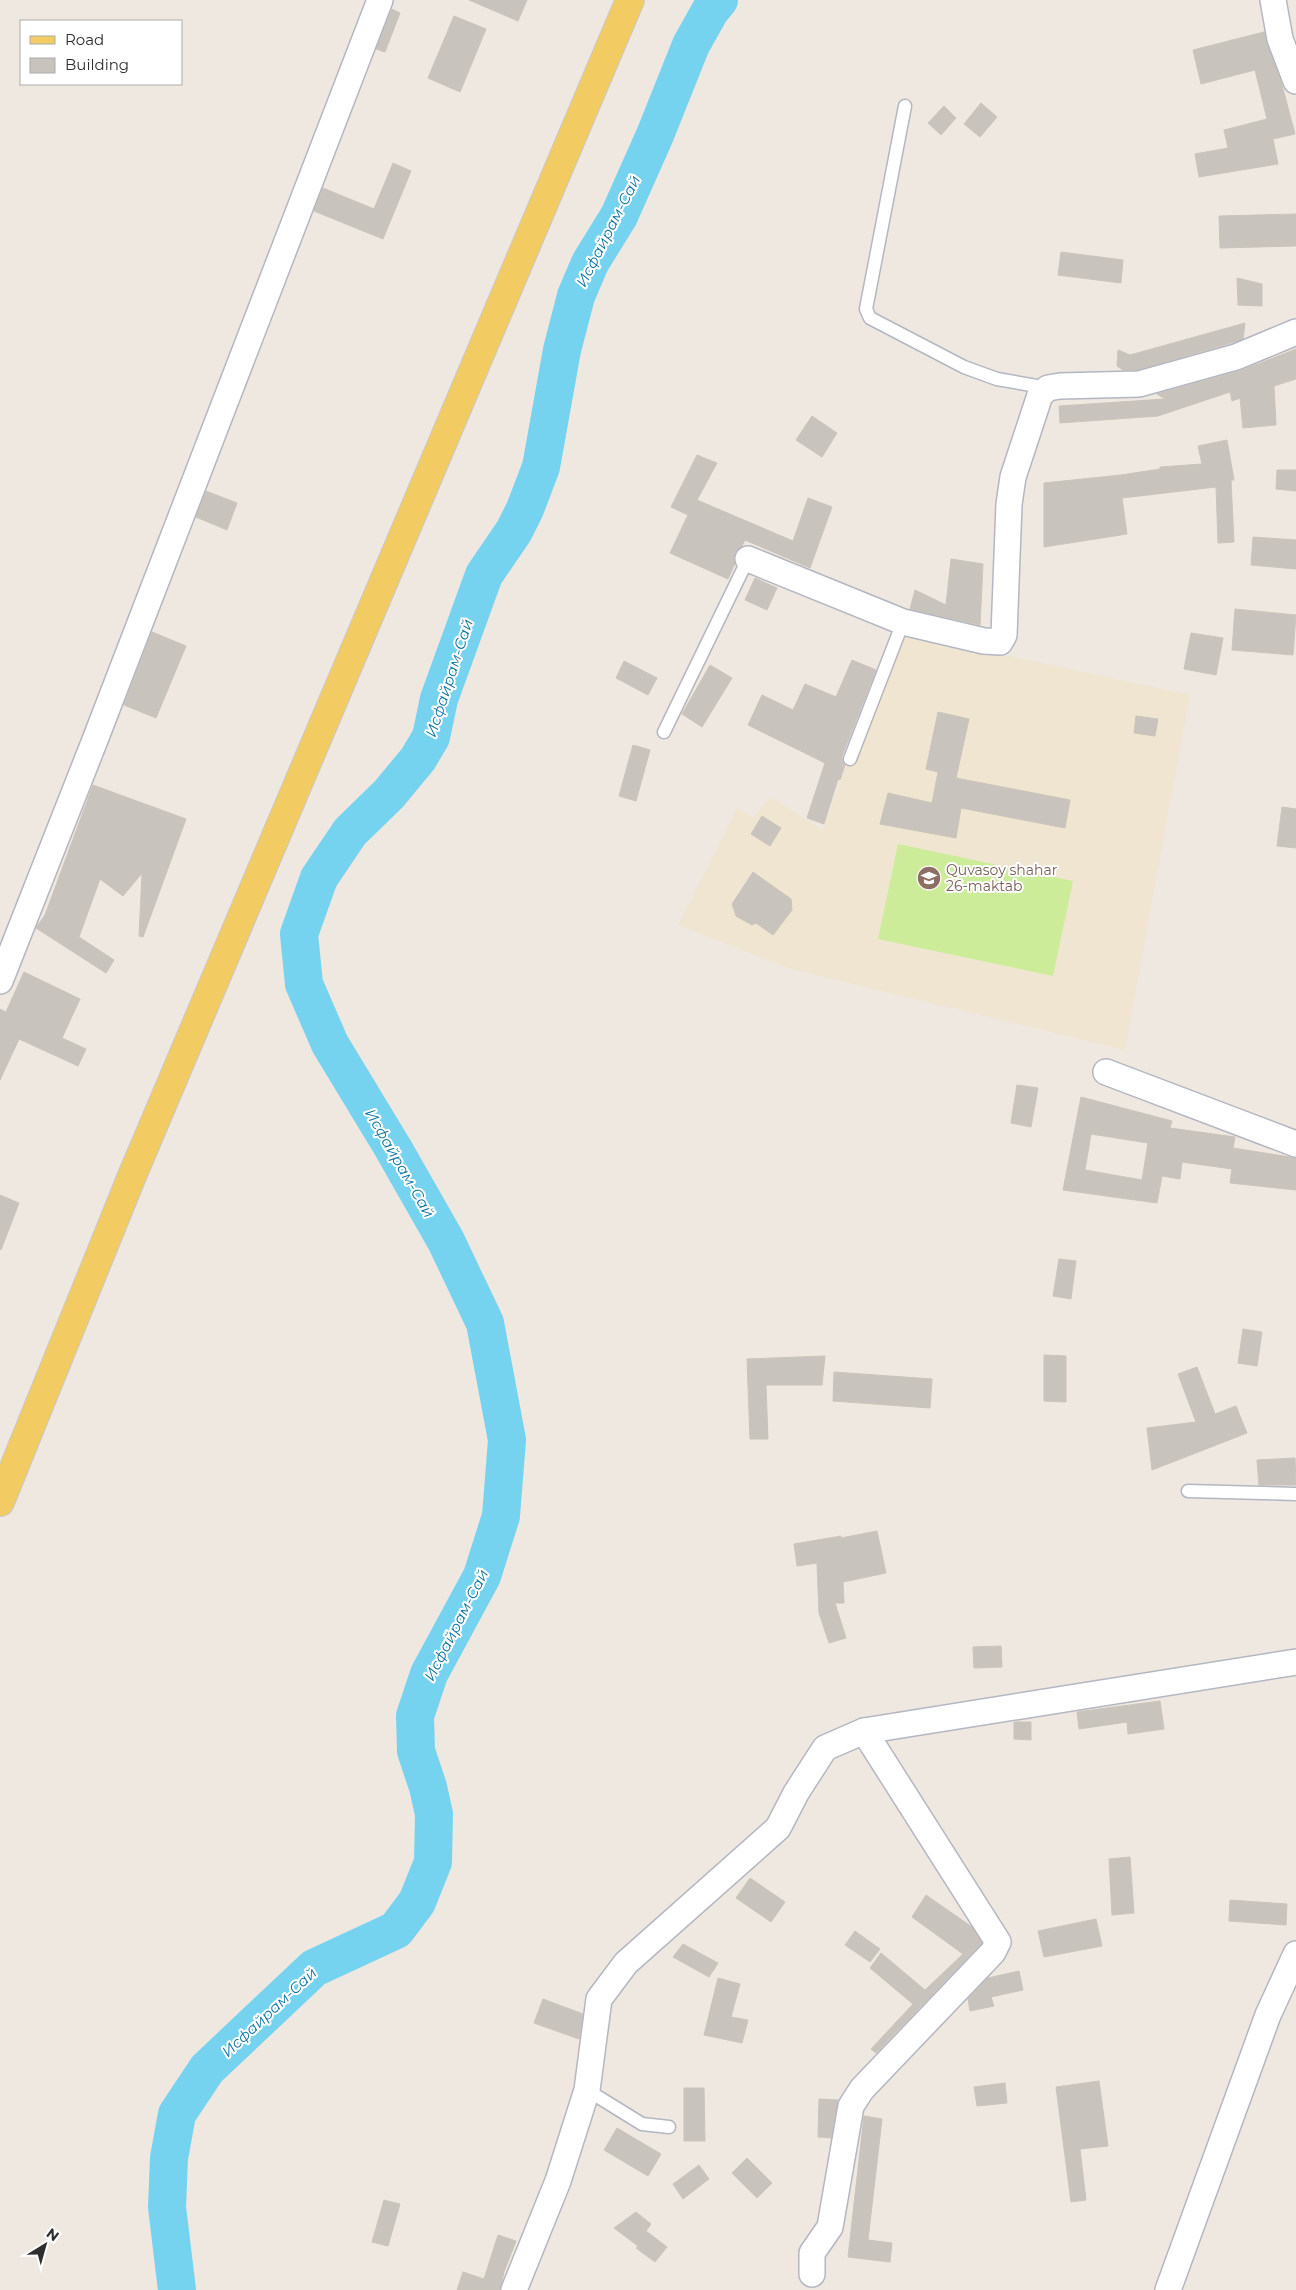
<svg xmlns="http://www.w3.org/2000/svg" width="1296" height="2290" viewBox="0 0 1296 2290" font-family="Montserrat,sans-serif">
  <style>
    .education { fill: #f0e5d1 }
    .pitch { fill: #ccec9a }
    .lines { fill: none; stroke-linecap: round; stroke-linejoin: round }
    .river { stroke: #75d3f0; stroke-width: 38 }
    .building { fill: #c8c3bc; stroke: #cbc4ba; fill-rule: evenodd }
    .lane-casing { stroke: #b4b7c1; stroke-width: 15 }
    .street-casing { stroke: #b4b7c1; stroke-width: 28 }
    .primary-casing { stroke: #c9c9c9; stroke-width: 30 }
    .lane { stroke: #fff; stroke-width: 12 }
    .street { stroke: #fff; stroke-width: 25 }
    .primary { stroke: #f2cb63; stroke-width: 28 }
    .labels { text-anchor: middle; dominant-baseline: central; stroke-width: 4; stroke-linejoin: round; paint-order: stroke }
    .education-label { font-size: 14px; fill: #785e54; stroke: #fff; text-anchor: start }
    .water-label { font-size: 15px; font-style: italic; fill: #0d74a2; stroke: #fff }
  </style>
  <rect width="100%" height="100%" fill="#efe8e1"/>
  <path class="education" d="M912,635l278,60 -65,355 -334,-81 -113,-44 59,-117 16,9 18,-20 52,33 66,-184z"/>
  <path class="pitch" d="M898,844l175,37 -20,95 -175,-37z"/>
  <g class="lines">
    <path class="river" d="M177,2290l-10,-83 2,-49 8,-44 30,-45 107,-101 82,-38 21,-28 16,-40 1,-48 -6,-27 -12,-36 -1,-35 14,-42 53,-98 19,-60 6,-76 -22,-117 -39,-82 -53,-93 -63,-104 -26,-60 -5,-50 20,-56 31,-46 39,-38 29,-35 13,-22 8,-38 45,-124 30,-44 11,-22 16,-42 21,-117 14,-54 14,-33 29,-47 36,-81 36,-90 19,-34 9,-11"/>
  </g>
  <g class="building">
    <path d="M469,0h58l-9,21z"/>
    <path d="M392,9l8,4 -15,39 -9,-3z"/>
    <path d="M454,16l32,13 -26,63 -32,-14z"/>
    <path d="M1264,32l18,53 13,49 -22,5 5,25 -79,13 -4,-23 33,-6 -4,-18 43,-11 -12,-49 -54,14 -8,-34z"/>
    <path d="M981,103l16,14 -17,20 -16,-13z"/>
    <path d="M944,106l12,12 -15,17 -13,-12z"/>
    <path d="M393,163l18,8 -28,68 -69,-28 9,-23 51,21z"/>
    <path d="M1296,214v32l-76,2 -1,-32z"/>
    <path d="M1061,252l62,8 -2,23 -63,-8z"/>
    <path d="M1237,278l25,6v22l-24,-1z"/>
    <path d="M1245,323l-2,16 -12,4 -94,27h-14l-6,-4 1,-16 12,5z"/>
    <path d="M1296,349v30l-22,7 2,39 -33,3 -3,-30 -8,3 -2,-9 -72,24 -98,7 -1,-17 106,-7 -8,-5 83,-23z"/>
    <path d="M812,416l25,17 -15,24 -26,-17z"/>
    <path d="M1227,440l7,40h-3l3,62 -16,1 -2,-56 -94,11 5,36 -83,13v-64l77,-8 39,-6v-2l42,-3 -4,-18z"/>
    <path d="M697,455l20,8 -20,37 96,41 15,-43 24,9 -22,61 -65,-28 -3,6 -7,7v10l-7,16 -58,-26 18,-38 -17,-8z"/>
    <path d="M1277,470h19v21l-20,-2z"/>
    <path d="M206,491l31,12 -10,27 -31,-13z"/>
    <path d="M1253,537l43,3v29l-45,-4z"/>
    <path d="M951,559l32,5 -3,61 -70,-16 5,-19 31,15z"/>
    <path d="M755,578l22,10 -10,22 -22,-10z"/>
    <path d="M1235,609l61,6 -3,40 -61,-5z"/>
    <path d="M152,632l34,14 -30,72 -32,-13z"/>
    <path d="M1191,633l32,5 -7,37 -32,-6z"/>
    <path d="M852,660l24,10 -34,86v5l3,4 -5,15 -2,-1 -14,45 -17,-6 18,-55 -77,-38 14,-30 31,15 12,-26 31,13z"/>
    <path d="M624,661l33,17 -9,17 -32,-17z"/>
    <path d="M710,665l22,13 -30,49 -20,-13z"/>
    <path d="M938,712l31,7 -13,59 114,22 -5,28 -104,-20 -5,30 -76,-14 8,-31 44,10 6,-31 -12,-3z"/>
    <path d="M1136,716l22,3 -3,17 -21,-3z"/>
    <path d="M633,745l17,5 -14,51 -17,-5z"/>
    <path d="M93,785l93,34 -43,118 -4,-1 3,-63 -19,23 -23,-17 -21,58 35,23 -8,13 -70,-45 9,-13z"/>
    <path d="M1282,807l14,2v39l-19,-2z"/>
    <path d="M762,816l19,12 -11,18 -19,-12z"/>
    <path d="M753,872l38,27 1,11 -19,25 -17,-12 -4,2 -16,-9 -4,-12z"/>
    <path d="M24,972l56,27 -18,39 24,11 -8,17 -59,-27 -19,41v-71l6,3z"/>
    <path d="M1017,1085l21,3 -7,39 -20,-4z"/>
    <path d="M1081,1097l91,24 -2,7 65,9 -2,11 63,10v32l-66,-7 2,-14 -50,-7 -2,17 -18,-3 -5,27 -94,-13zM1091,1134l57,9 -6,37 -57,-10z"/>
    <path d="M0,1195l19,8 -18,47 -1,-1z"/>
    <path d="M1059,1259l17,2 -5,38 -18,-3z"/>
    <path d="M1243,1329l19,3 -5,34 -19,-3z"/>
    <path d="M1044,1355l22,1v46l-22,-1z"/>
    <path d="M825,1356l-3,29h-56l2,54h-18l-3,-80z"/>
    <path d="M1197,1367l18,47 21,-8 11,27 -95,37 -5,-42 49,-6 -18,-48z"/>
    <path d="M834,1372l98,7 -2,29 -97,-7z"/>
    <path d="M1295,1458l1,27h-37l-2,-25z"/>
    <path d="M877,1531l9,42 -43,9 1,21h-9l11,35 -17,5 -10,-30 -2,-50 -20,3 -3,-22 47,-8v2z"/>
    <path d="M1001,1646l1,21 -28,1 -1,-21z"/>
    <path d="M1160,1701l4,28 -36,5 -1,-12 -48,7 -2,-17z"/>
    <path d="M1014,1722h17v18l-17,-1z"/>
    <path d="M1130,1857l4,56 -22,2 -3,-56z"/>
    <path d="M750,1878l35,24 -14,20 -35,-24z"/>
    <path d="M926,1895l46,32 10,16 -106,110 -5,-4 42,-45 -43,-36 11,-15 44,37 38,-36 -51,-37z"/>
    <path d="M1230,1900l57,4 -1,21 -57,-4z"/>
    <path d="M1096,1919l6,27 -58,11 -6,-26z"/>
    <path d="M855,1931l25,18 -10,13 -25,-17z"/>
    <path d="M683,1944l35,19 -9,14 -36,-20z"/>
    <path d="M1019,1971l4,19 -32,7 3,9 -24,5 -2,-12 20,-21z"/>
    <path d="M718,1978l22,6 -9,33 17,3 -6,23 -38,-8z"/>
    <path d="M543,1999l40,15 -4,25 -45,-16z"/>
    <path d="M1099,2081l9,65 -28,3 6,51 -15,2 -15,-115z"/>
    <path d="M1005,2083l2,20 -30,3 -3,-19z"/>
    <path d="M684,2088h20l1,53h-21z"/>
    <path d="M819,2099l19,1 -7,38 -13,-1z"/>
    <path d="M864,2116l18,3 -14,121 24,3 -2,19 -42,-5z"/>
    <path d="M617,2128l44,26 -13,22 -44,-26z"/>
    <path d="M747,2158l25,25 -15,15 -25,-25z"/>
    <path d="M699,2165l10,14 -26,20 -10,-15z"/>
    <path d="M384,2200l16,4 -12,42 -16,-4z"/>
    <path d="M636,2212l15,12 -5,7 21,16 -12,15 -19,-14 2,-2 -24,-18z"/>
    <path d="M498,2235l18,6 -12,31 -4,18h-43l6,-18 21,7z"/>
  </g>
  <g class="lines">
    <g class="lane-casing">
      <g id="lane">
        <path d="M905,106l-39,203 4,9 94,49 33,12 51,9"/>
        <path d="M664,732l84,-173"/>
        <path d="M850,759l53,-137"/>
        <path d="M1188,1491l108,3"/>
        <path d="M587,2090l55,34 27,3"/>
      </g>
    </g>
    <g class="street-casing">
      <g id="street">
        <path d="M1273,0l7,39 16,42"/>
        <path d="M748,559l155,63 81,19 16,1 4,-7 5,-131 4,-27 27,-82 8,-7 12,-2 79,-2 97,-27 60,-25"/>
        <path d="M0,981l95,-241 285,-740"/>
        <path d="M1106,1072l190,72"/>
        <path d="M812,2274v-21l18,-26 21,-121 11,-17 131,-137 5,-10 -134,-211"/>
        <path d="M514,2290l44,-109 29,-91 12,-91 27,-36 152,-135 18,-35 29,-45 39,-17 432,-69"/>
        <path d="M1168,2290l100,-275 28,-61"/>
      </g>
    </g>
    <g class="primary-casing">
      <path id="primary" d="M0,1502l132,-326 498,-1176"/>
    </g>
    <use href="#lane" class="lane"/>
    <use href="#street" class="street"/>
    <use href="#primary" class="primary"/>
  </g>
  <defs>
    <g id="school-disc" transform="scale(1.25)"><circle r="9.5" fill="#8d6e63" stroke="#fff"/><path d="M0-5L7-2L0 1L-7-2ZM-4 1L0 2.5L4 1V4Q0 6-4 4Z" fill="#fff"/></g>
  </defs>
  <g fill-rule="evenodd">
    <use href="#school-disc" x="929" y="878"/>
  </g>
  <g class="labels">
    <g class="education-label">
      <text x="946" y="870">Quvasoy shahar<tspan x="946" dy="16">26-maktab</tspan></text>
    </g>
    <g class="water-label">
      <text transform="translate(608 231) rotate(-63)">Исфайрам-Сай</text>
      <text transform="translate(449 678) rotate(-72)">Исфайрам-Сай</text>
      <text transform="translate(400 1163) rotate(60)">Исфайрам-Сай</text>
      <text transform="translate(456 1625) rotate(-63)">Исфайрам-Сай</text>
      <text transform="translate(269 2012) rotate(-43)">Исфайрам-Сай</text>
    </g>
  </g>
  <rect x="20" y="20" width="162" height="65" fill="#ffffff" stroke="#ababab"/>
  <rect x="30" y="36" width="25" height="8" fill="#f2cb63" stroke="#ababab"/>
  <text x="65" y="45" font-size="15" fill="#2e2e2e">Road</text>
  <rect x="30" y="58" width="25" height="15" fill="#c8c3bc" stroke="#ababab"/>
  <text x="65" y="70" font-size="15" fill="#2e2e2e">Building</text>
  <g transform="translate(45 2245) rotate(37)" stroke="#ffffff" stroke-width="4" paint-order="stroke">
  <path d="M0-4L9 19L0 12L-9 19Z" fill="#2e2e2e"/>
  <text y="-8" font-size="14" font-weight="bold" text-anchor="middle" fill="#2e2e2e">N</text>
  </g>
</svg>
